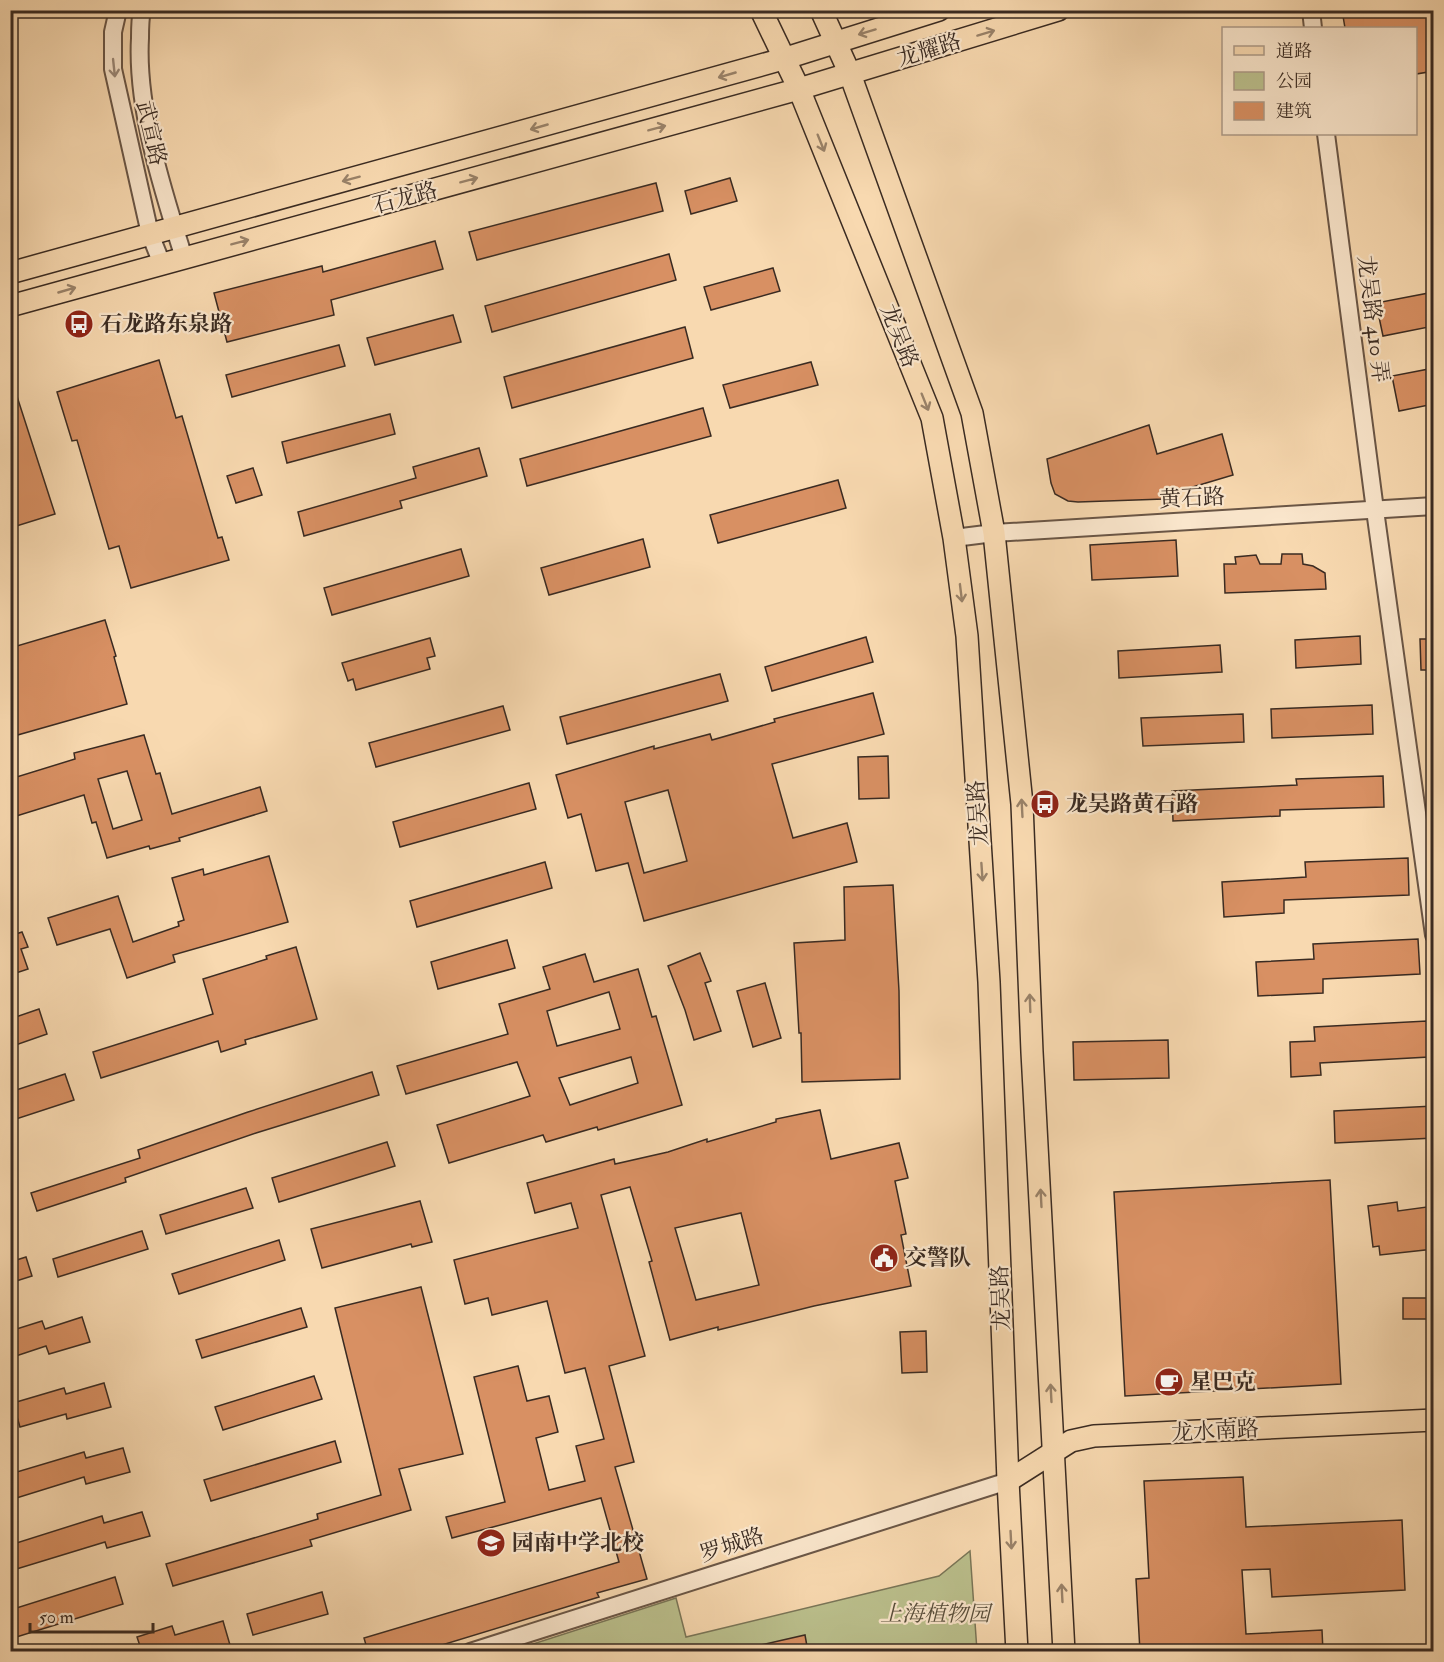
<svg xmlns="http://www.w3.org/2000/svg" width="1444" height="1662" viewBox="0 0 1444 1662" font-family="'IM FELL Double Pica','Noto Serif SC',serif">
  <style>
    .green { fill: #bbc08d; stroke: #7a7658; stroke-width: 1.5 }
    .building { fill: #d89063; stroke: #3a2b22; stroke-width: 1.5; fill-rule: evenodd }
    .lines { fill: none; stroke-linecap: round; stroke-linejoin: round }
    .minor-casing { stroke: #6a5646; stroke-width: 20 }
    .major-casing { stroke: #3a2b22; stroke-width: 24 }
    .minor { stroke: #fae6cc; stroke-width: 16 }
    .major { stroke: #f8d9b0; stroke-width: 21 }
    .oneway { stroke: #998269 }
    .oneway2 { stroke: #9a8877 }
    .labels { text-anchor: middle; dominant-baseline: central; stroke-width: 4.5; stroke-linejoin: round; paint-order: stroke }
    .street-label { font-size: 22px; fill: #3a2b22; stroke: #fae6cc }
    .poi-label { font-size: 22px; font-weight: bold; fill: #3a2b22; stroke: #fae6cc; text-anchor: start }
    .park-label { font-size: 22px; font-style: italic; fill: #5a503d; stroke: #fae6cc }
  </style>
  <rect width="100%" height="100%" fill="#f8d9b0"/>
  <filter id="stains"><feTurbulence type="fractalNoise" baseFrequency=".00333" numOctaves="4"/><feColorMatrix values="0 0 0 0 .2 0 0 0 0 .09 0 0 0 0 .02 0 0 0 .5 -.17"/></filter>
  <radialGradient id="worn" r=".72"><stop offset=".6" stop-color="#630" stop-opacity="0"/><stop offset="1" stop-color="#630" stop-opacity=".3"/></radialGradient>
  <path class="green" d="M970,1551l7,100 -469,1 168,-54 10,39 253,-61z"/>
  <g class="building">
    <path d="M1342,10h92v61l-18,3v-46h-71z"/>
    <path d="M730,178l7,23 -46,13 -6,-23z"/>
    <path d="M656,183l7,28 -186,49 -8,-28z"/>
    <path d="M435,241l8,28 -112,31 3,15 -107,27 -13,-49 108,-27 1,6z"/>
    <path d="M669,254l7,26 -184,52 -7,-26z"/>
    <path d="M773,268l7,23 -69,19 -7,-23z"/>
    <path d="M1434,292v34l-51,10 -7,-33z"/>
    <path d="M453,315l8,27 -86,23 -8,-27z"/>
    <path d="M685,327l8,31 -181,50 -8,-31z"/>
    <path d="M339,345l6,21 -113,31 -6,-22z"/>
    <path d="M159,360l17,58 6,-2 36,122 4,-1 7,23 -98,28 -12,-42 -10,3 -32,-109 -5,1 -15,-49z"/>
    <path d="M811,362l7,23 -88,23 -7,-23z"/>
    <path d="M1434,368v36l-35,7 -7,-35z"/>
    <path d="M13,384l42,130 -45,14v-143z"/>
    <path d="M703,408l8,28 -184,50 -7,-27z"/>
    <path d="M390,414l5,20 -108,29 -5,-21z"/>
    <path d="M1149,425l8,29 65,-20 11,41 -57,17 -12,7 -86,3 -10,-1 -13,-7 -4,-11 -4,-24z"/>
    <path d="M479,448l8,28 -87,25 2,7 -98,28 -6,-24 118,-34 -3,-11z"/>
    <path d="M253,468l9,27 -26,8 -9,-27z"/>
    <path d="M838,480l8,28 -128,35 -8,-28z"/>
    <path d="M643,539l7,28 -101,28 -8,-27z"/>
    <path d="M1176,540l2,36 -86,4 -2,-35z"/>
    <path d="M461,549l8,27 -137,39 -8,-27z"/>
    <path d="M1282,554h20l1,10 10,2 12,7 1,16 -101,4 -1,-29h12l-1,-7 21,-2 4,9h21z"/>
    <path d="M105,620l11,36 -2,1 13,47 -113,32 -4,-11v-77z"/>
    <path d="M1360,636l1,28 -65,4 -1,-28z"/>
    <path d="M866,637l7,25 -101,29 -7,-24z"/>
    <path d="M430,638l5,18 -8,2 3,11 -74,21 -3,-11 -5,2 -6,-18z"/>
    <path d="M1420,639h14v31h-13z"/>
    <path d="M1220,645l2,27 -103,6 -1,-27z"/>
    <path d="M720,674l8,27 -161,43 -7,-27z"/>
    <path d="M873,693l11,41 -112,30 21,74 54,-15 10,39 -213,59 -16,-58 -32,8 -15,-57 -13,4 -12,-43 98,-29v3l56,-15 2,6 63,-18 -1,-3zM668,790l19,71 -43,12 -19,-71z"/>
    <path d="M1372,705l1,29 -101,4 -1,-29z"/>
    <path d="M503,706l7,24 -134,37 -7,-24z"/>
    <path d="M1243,714l1,28 -101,4 -2,-28z"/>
    <path d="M144,735l12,39 4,-1 12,41 88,-27 7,24 -88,27 1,3 -30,8 -1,-3 -42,12 -11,-36 -4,1 -8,-28 -74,23v-39l65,-20 -1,-6zM127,771l15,49 -29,9 -15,-50z"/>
    <path d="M888,756l1,42 -30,1 -1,-42z"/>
    <path d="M1383,776l1,31 -104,3v6l-107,5 -1,-30 125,-6 -1,-6z"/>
    <path d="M529,783l7,26 -136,38 -7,-25z"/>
    <path d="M269,856l19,66 -115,33 2,7 -48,16 -17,-49 -53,16 -9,-27 70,-22 15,46 46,-16 -1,-4 6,-2 -12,-42 31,-9 1,6z"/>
    <path d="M1408,858l1,37 -125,5v13l-60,4 -2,-35 84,-5 -1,-15z"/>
    <path d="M545,862l7,26 -135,39 -7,-26z"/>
    <path d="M893,885l6,106 1,88 -98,3 -1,-49h-2l-5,-90 51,-3 -1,-53z"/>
    <path d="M10,924h2l4,10 6,-2 6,15 -7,2 7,20 -18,6z"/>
    <path d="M1418,939l2,35 -97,5v14l-65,3 -2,-34 58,-3 -1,-15z"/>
    <path d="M507,940l8,28 -77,21 -7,-27z"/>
    <path d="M296,947l21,72 -72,21 1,4 -25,8 -3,-11 -117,37 -8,-26 120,-38 -10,-35 64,-20 -1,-3z"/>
    <path d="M700,953l11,28 -6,2 16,48 -27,9 -9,-30 -17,-44z"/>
    <path d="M585,954l9,28 44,-13 14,48 4,-1 26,89 -84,25 -1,-3 -51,15 -3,-7 -94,28 -12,-38 93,-29 -13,-34 -111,32 -9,-28 111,-32 -9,-30 51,-15 -7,-22zM609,992l11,37 -63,17 -10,-35zM631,1057l7,26 -68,22 -11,-27z"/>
    <path d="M765,983l16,55 -28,9 -16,-56z"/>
    <path d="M39,1009l8,25 -37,13v-28z"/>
    <path d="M1427,1021l2,36 -109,6 1,12 -30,2 -1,-35 25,-1 -1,-14z"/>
    <path d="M1168,1040l1,38 -95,2 -1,-38z"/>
    <path d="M372,1072l7,23 -123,38 -131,45 1,4 -89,29 -6,-18 109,-35 -2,-8 110,-38z"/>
    <path d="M65,1074l9,26 -64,21v-29z"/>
    <path d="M1434,1106v32l-99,5 -1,-32z"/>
    <path d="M820,1110l11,49 68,-16 9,35 -13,3 11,53 -5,1 10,51 -97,20 -96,24v-3l-48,13 -21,-78 3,-1 -22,-74 -29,8 44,161 -36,10 25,96 -19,5 32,112 -50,14 2,4 -180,55h-51l-4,-14 255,-76 -18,-64 -149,40 -6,-21 59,-15 -31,-125 44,-11 9,35 22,-5 9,36 -22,6 13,52 36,-9 -9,-35 28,-7 -19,-71 -20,5 -18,-72 -55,14 -4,-17 -23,6 -11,-44 124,-32 -7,-25 -36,10 -8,-30 87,-24 1,5 53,-12 39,-13v3l69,-20v-3zM741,1213l18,72 -63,15 -21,-72z"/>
    <path d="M387,1142l8,24 -116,36 -7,-24z"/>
    <path d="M1330,1180l11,204 -216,12 -11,-204z"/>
    <path d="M246,1188l7,20 -87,26 -6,-19z"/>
    <path d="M420,1201l12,41 -20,5 -1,-3 -89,24 -11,-39z"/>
    <path d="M1397,1202l1,9 36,-5v43l-54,6 -1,-9 -6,1 -5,-41z"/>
    <path d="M142,1231l6,18 -90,28 -5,-18z"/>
    <path d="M279,1240l6,20 -106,34 -7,-20z"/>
    <path d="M26,1257l6,19 -22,7v-21z"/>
    <path d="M421,1287l42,167 -64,15 12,41 -101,30 2,6 -139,40 -7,-22 152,-45 -1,-5 64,-19 -46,-187z"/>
    <rect x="1403" y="1298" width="31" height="21"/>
    <path d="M301,1308l6,19 -105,31 -6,-18z"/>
    <path d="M82,1317l8,25 -41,12 -3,-8 -36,12v-27l32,-10 3,8z"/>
    <path d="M926,1331l1,41 -25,1 -2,-41z"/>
    <path d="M314,1376l8,23 -99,31 -8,-23z"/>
    <path d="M104,1383l7,24 -44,12 -1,-5 -46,13 -7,-24 51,-15 2,6z"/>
    <path d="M335,1441l6,21 -130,39 -7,-21z"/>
    <path d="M123,1448l7,24 -44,12 -2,-7 -74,23v-26l74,-22 2,6z"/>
    <path d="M1243,1477l3,50 156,-7 3,70 -133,7 -2,-28 -28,1 4,64 76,-4 1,22h-183l-4,-73 13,-1 -5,-97z"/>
    <path d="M142,1512l8,24 -43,12 -2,-6 -95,29v-26l92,-29 2,7z"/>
    <path d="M115,1577l8,27 -113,35v-29z"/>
    <path d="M322,1592l6,22 -75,21 -6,-21z"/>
    <path d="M223,1621l7,24 -23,7h-65l-5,-15 35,-11 3,9z"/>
    <path d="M805,1635l3,17h-51l-1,-6z"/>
  </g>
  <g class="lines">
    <g class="minor-casing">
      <g id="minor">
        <path d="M118,10l-5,22v37l37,165 12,30"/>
        <path d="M142,10c-2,9 -2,19 -2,28 -4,70 23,153 44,220"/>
        <path d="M1311,10l2,18"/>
        <path d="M1326,134l49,376 59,425"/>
        <path d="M954,538l40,-5 440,-27"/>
        <path d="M470,1652l538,-171"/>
      </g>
    </g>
    <g class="major-casing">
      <g id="major">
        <path d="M761,10l38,79 133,329 22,120 13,98 22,346 19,499 9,171"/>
        <path d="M821,10l29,64 122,339 22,120 28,271 10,248 32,600"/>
        <path d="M10,273l773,-214 156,-49"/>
        <path d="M10,306l789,-217 259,-79"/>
        <path d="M1008,1481l63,-40 23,-5 340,-16"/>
      </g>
    </g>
    <use href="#minor" class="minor"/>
    <use href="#major" class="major"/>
  </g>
  <defs><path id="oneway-shaft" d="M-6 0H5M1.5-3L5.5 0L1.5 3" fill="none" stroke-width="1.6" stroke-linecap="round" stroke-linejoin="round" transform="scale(1.5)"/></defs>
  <g class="oneway">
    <use href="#oneway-shaft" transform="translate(867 32) rotate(163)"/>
    <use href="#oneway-shaft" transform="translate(986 33) rotate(-17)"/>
    <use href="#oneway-shaft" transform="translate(727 75) rotate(164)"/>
    <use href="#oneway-shaft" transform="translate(539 127) rotate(164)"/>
    <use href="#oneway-shaft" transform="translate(657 128) rotate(-15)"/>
    <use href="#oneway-shaft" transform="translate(821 143) rotate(68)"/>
    <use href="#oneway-shaft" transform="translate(351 179) rotate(165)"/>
    <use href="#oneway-shaft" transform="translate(469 180) rotate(-15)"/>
    <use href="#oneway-shaft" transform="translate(240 242) rotate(-15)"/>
    <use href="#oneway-shaft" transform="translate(67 290) rotate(-16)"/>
    <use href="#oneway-shaft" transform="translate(925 402) rotate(68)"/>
    <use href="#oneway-shaft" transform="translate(961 593) rotate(83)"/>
    <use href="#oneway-shaft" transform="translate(1022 808) rotate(-93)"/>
    <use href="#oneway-shaft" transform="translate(982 872) rotate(86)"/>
    <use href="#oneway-shaft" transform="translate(1030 1003) rotate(-92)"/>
    <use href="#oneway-shaft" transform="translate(1041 1198) rotate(-93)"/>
    <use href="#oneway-shaft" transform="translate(1051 1393) rotate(-93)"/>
    <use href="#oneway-shaft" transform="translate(1011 1540) rotate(87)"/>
    <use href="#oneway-shaft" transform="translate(1062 1593) rotate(-93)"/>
  </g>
  <use class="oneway2" href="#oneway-shaft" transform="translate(114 68) rotate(84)"/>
  <defs>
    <g id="bus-disc" transform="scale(1.5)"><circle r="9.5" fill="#8f2418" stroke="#fae6cc"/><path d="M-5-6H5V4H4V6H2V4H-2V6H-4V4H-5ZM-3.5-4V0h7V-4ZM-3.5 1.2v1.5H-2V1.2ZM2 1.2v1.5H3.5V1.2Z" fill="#fff"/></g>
    <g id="civic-disc" transform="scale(1.5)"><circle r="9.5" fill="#8f2418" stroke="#fae6cc"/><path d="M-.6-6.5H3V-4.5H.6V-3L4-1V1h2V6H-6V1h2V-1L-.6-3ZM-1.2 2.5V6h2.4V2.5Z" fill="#fff"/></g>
    <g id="cafe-disc" transform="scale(1.5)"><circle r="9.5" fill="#8f2418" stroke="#fae6cc"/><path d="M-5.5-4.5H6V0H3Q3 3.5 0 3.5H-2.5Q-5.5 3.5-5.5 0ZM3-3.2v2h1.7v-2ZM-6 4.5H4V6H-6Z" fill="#fff"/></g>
    <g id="school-disc" transform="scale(1.5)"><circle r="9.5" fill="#8f2418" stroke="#fae6cc"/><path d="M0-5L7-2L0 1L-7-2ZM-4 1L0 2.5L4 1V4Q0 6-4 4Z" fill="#fff"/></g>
  </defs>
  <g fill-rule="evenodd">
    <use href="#bus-disc" x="79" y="324"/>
    <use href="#bus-disc" x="1045" y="804"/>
    <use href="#civic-disc" x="884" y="1258"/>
    <use href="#cafe-disc" x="1169" y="1382"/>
    <use href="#school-disc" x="491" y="1543"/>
  </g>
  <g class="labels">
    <g class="street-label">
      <text transform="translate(929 50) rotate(-17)">龙耀路</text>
      <text transform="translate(151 133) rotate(77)">武宣路</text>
      <text transform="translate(405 198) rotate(-15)">石龙路</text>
      <text transform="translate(1373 319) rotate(83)">龙吴路 410 弄</text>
      <text transform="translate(899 336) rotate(68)">龙吴路</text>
      <text transform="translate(1192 498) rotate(-3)">黄石路</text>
      <text transform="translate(978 813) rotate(-94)">龙吴路</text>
      <text transform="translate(1001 1298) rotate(-92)">龙吴路</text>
      <text transform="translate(1215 1431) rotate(-3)">龙水南路</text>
      <text transform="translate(732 1545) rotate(-18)">罗城路</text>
    </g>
    <g class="poi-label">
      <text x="100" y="324">石龙路东泉路</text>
      <text x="1066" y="804">龙吴路黄石路</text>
      <text x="905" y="1258">交警队</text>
      <text x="1190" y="1382">星巴克</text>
      <text x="512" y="1543">园南中学北校</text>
    </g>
    <g class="park-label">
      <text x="935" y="1614">上海植物园</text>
    </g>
  </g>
  <rect width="1444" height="1662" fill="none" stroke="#f8d9b0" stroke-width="36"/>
  <rect x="12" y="12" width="1420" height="1638" fill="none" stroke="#3a2b22" stroke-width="3"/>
  <rect x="18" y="18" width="1408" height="1626" fill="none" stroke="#3a2b22" stroke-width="1.5"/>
  <rect x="1222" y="27" width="195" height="108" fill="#fae6cc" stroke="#ad9b88" stroke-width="1.5"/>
  <rect x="1234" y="46" width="30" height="9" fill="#f8d9b0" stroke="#ad9b88" stroke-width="1.5"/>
  <text x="1276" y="57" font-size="18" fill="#3a2b22">道路</text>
  <rect x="1234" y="72" width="30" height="18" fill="#bbc08d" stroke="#ad9b88" stroke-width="1.5"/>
  <text x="1276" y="87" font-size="18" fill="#3a2b22">公园</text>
  <rect x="1234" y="102" width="30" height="18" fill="#d89063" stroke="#ad9b88" stroke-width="1.5"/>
  <text x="1276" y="117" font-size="18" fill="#3a2b22">建筑</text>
  <path d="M30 1623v9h123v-9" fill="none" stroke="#3a2b22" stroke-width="3"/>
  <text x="39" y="1623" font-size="18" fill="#3a2b22" stroke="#fae6cc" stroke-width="4.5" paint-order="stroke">50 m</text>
  <rect width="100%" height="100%" filter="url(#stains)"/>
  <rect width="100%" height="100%" fill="url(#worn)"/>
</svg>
